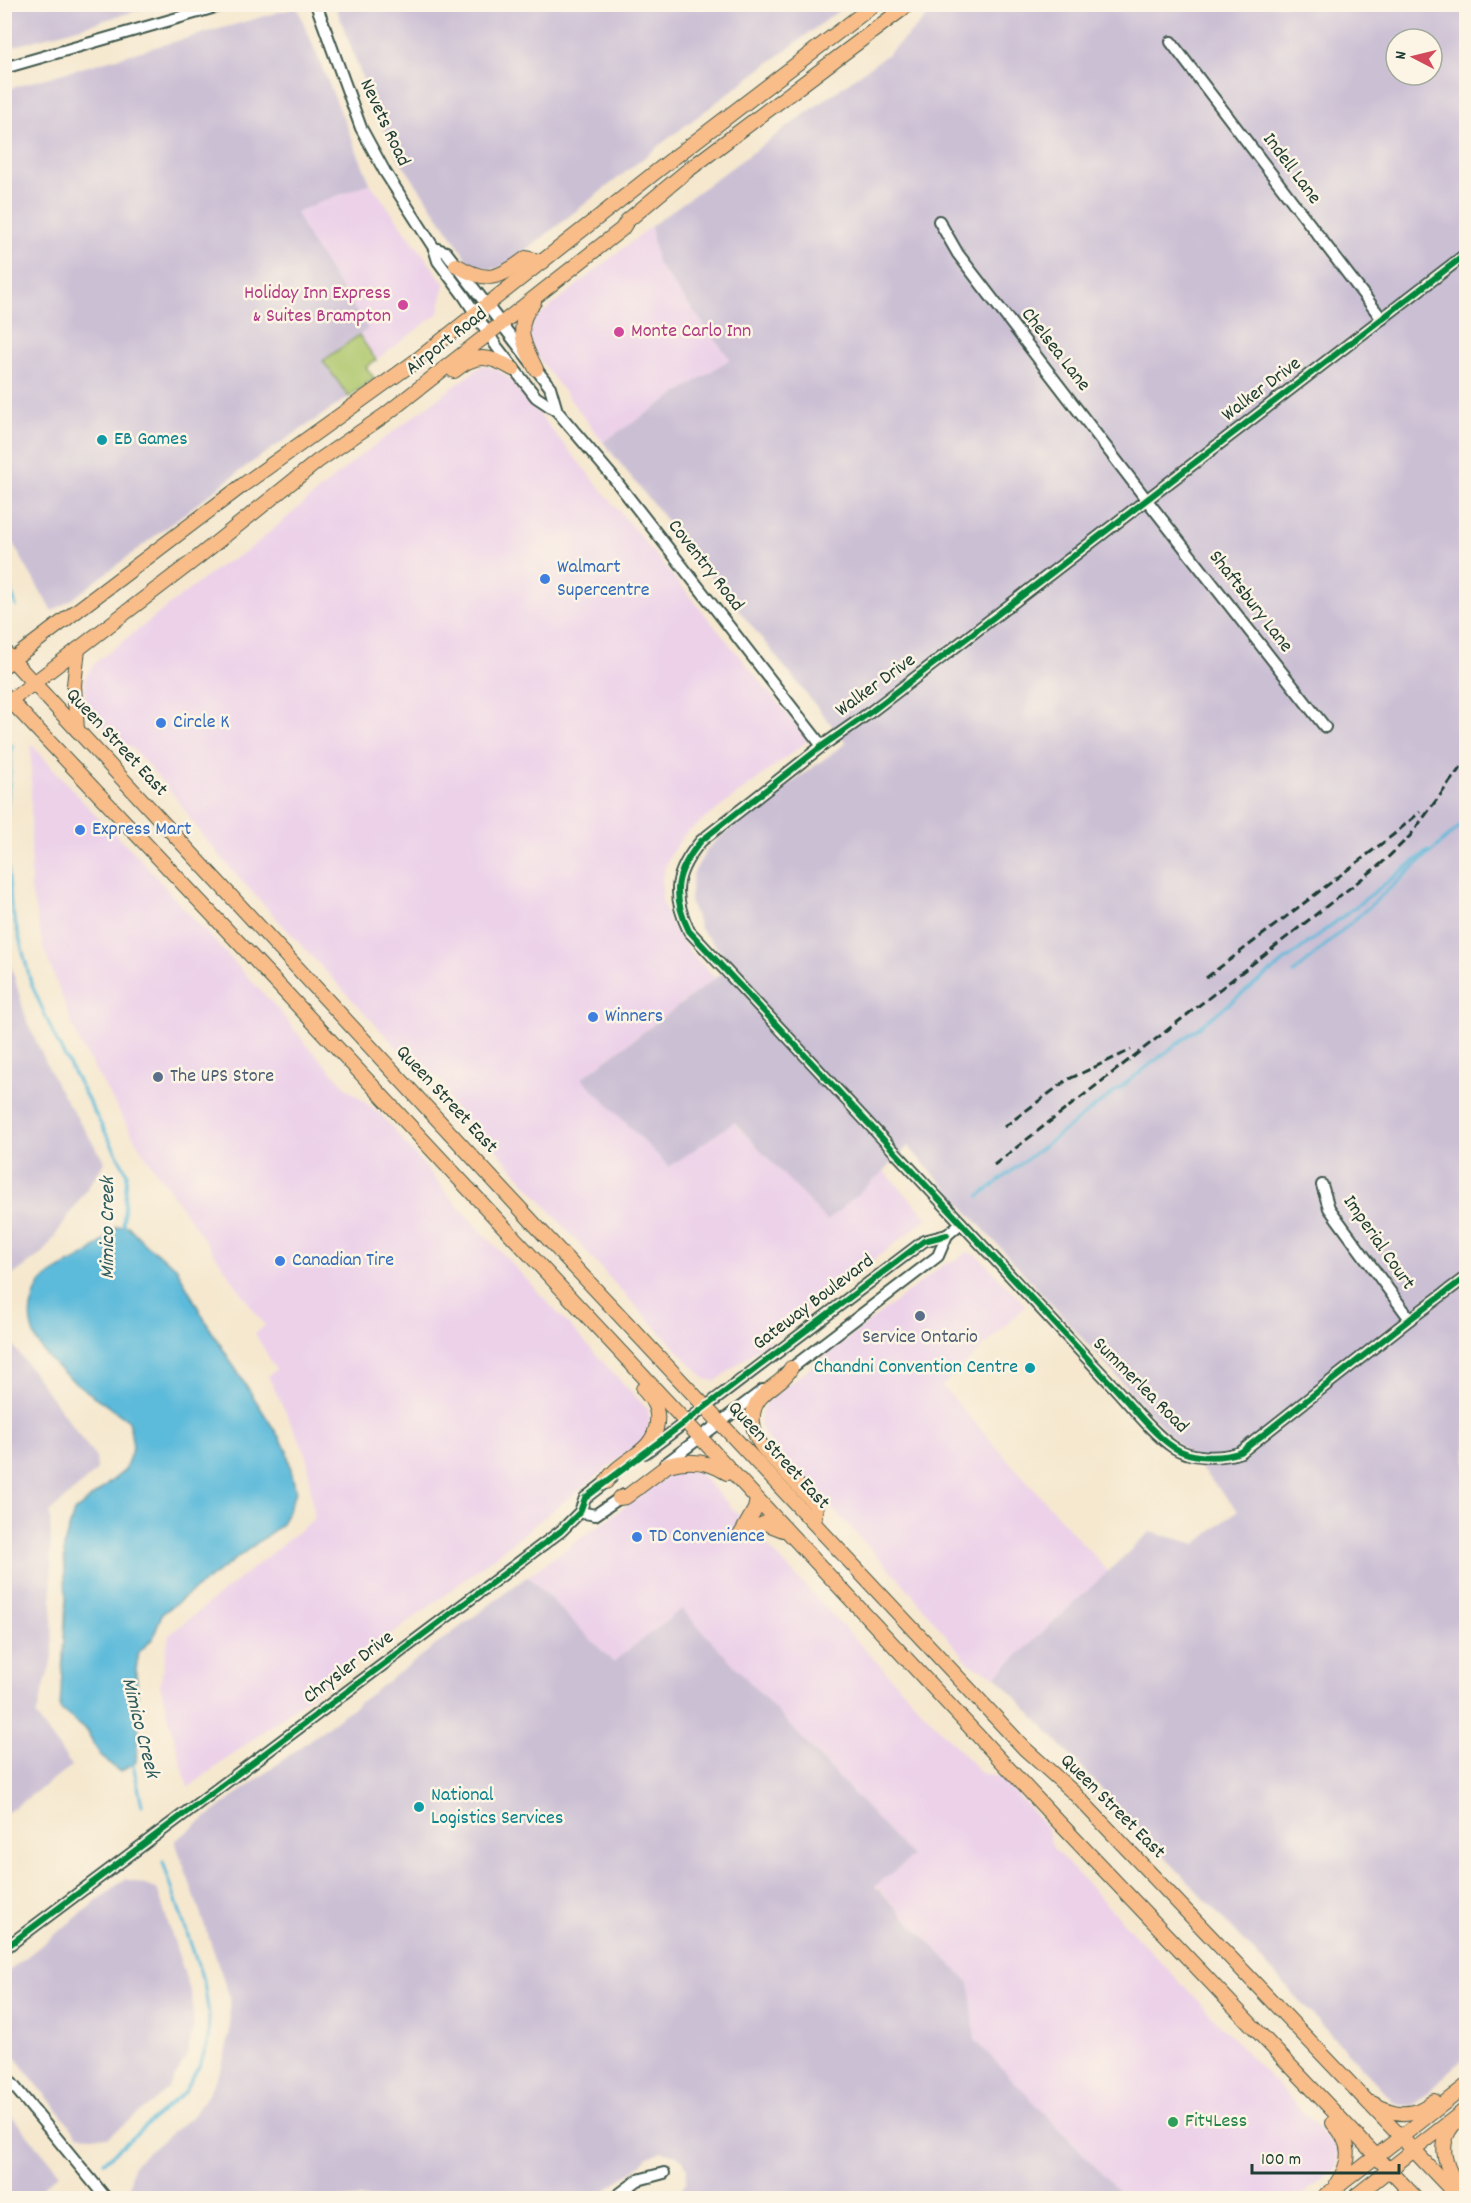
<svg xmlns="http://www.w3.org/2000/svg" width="1471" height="2203" viewBox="0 0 1471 2203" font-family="Dekko,sans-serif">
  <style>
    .built { fill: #ecd1e9 }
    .industrial { fill: #cbbfd4; fill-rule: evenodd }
    .green { fill: #aec76d; stroke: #668250; stroke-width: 1.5 }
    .water { fill: #5cbada; stroke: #3e7c87; stroke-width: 1.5 }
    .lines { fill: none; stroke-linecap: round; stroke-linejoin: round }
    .stream { stroke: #5cbada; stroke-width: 3 }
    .minor-casing { stroke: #3f574b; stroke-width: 14 }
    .major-casing { stroke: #3f574b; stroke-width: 16 }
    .minor { stroke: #fff; stroke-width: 10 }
    .major { stroke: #f8bd89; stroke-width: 14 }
    .rail { stroke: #1f3d34; stroke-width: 3; stroke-dasharray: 9 4.5; stroke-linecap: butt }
    .cycleway-casing { stroke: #fcf5e5; stroke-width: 10 }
    .cycleway { stroke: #00873e; stroke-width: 6 }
    .hotel-dot { fill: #d1479c; stroke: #fcf5e5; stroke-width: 2 }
    .culture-dot { fill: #0f9aa8; stroke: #fcf5e5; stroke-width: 2 }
    .shop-dot { fill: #3f7fe0; stroke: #fcf5e5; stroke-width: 2 }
    .service-dot { fill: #5c6f8a; stroke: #fcf5e5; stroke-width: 2 }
    .leisure-dot { fill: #2e9e5b; stroke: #fcf5e5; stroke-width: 2 }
    .labels { text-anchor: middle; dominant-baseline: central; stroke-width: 5; stroke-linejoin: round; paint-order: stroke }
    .street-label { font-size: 20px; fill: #1f3d34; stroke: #fcf5e5 }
    .hotel-label { font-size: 20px; fill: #b23c85; stroke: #fcf5e5; text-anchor: end }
    .culture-label { font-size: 20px; fill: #0d838f; stroke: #fcf5e5; text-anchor: start }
    .shop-label { font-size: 20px; fill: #366cbe; stroke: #fcf5e5; text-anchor: start }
    .service-label { font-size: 20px; fill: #4e5e75; stroke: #fcf5e5; text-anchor: start }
    .leisure-label { font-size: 20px; fill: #27864d; stroke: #fcf5e5; text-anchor: start }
    .water-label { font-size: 21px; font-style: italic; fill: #2e5c5e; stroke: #fcf5e5 }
  </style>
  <rect width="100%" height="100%" fill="#fcf5e5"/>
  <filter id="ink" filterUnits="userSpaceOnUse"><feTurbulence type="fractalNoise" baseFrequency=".0167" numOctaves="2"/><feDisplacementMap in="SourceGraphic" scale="12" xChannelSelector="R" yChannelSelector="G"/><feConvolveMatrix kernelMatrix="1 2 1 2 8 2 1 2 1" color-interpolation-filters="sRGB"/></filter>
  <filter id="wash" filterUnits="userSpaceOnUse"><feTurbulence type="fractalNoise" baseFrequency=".008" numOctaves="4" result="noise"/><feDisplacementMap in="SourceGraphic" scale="24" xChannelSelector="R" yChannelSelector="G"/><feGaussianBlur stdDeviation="1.35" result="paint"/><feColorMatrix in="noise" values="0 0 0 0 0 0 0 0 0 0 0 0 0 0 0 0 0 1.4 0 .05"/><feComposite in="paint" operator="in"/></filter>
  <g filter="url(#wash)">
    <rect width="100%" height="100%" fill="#f5e8cf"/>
    <g class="built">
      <path d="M370,183l74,100 -5,30 -63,47 -17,-25 9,-6 -58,-88 -14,-29z"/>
      <path d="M651,226l6,37 73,96 -127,83 -70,-91 -4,-21 3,-1 3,-10z"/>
      <path d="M483,365l14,4 12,9 300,362 -124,94 -14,19 -9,23v25l7,20 21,31 25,26 -132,99 150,45 94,98 57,-49 44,47 -212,163 -11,-2 -91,-96 -129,-146 -33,-32 -4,-9 -3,-12 -35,-30 -8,-1 -165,-177 -35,-41 -26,-37 -31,-36 -15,-16 -14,-5 -25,-29 -6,-12v-23l10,-14 125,-97 26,-14 113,-95z"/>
      <path d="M31,744l67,74 38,36 39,45 100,107 32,39 42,45 32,25 10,11 65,78 191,205 3,9 -2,14 -6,9 -183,143 -271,204 -28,-103 9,-50 145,-116 -7,-63 -39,-80 8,-6 -21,-37 10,-7 -125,-178 -62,-108 -35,-94 -12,-56z"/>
      <path d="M967,1252l10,3 49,51 -84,80 166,186 -112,104 -27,-13 -68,-82 -134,-142 -7,-14 2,-16 6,-9 175,-135 13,-5z"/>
      <path d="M685,1469l11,1 285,303 18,4 5,3 42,47 7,21 285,301 -1,19 -39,30h-173l-150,-158 -5,-56 -95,-99 37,-28 -229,-247 -70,52 -85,-86 144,-103z"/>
    </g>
    <g class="industrial">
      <path d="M5,4h152v1l-152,44z"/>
      <path d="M335,5h511l-181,136 -154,121 -12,6 -10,1 -13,-3 -8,-4 -7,-13 -62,-90 -23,-45z"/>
      <path d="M944,5h522v2051l-52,49 -6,1 -13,-3 -399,-427 154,-144 46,12 42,-34 -330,-364 -24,25 -57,50 -93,-99 -65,45 -87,-89 151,-113 -32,-35 -11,-29 3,-27 15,-26 20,-18 118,-87 -243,-301 127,-83 -73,-96 -6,-37 237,-172 40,-38zM1396,39h36v36h-36z"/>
      <path d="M297,7l73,176 -74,29 14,29 58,88 -45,32 26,36 -100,67 -178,136 -19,11 -47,-81 -1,-440z"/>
      <path d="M4,941l23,81 30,64 48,76 -61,90 -39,29z"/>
      <path d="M4,1333l92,125 1,12 -47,42 3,143 -17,61 36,50 -67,48z"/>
      <path d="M528,1576l85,86 69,-53 230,248 -37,29 95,98 5,56 150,158h-481l-3,-5 4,-3 17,5h7l13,-6 4,-7 1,-14 -4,-8 -6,-5 -15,-4 -14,6 -5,6 -48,35h-465l-2,-2 5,-31 58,-48 14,-18 17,-32 8,-36 -1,-36 -54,-154z"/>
      <path d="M125,1879l32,10 35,108 2,31 -9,32 -16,27 -12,12 -49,38 -30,-2 -73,-90v-71z"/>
      <path d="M4,2107l56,66 -31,25h-24z"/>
    </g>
    <path class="green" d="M359,335l17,25 -10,7 8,11 -25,19 -26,-36z"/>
    <path class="water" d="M128,1226l17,18 31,23 31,57 79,124 10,44 -14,32 -120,90 -9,24 -14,14 -3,17 3,55 -3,38 -16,10 -19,-16 -15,-26 -26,-21 6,-107 -2,-57 10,-33 51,-42 8,-23 -4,-26c-34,-26 -106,-63 -98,-112 2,-9 4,-19 10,-26 12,-14 31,-19 46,-29 10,-7 19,-16 28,-24v-3z"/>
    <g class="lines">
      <g class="stream">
        <path d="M4,579l5,6 7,21"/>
        <path d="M12,745l-7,87 6,74 20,77 26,59 70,131 -4,55"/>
        <path d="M1294,973l172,-152"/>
        <path d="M979,1196l449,-345"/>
        <path d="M132,1760l10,45"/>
        <path d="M104,2162l80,-70 17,-29 7,-23 1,-24 -5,-33 -41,-121"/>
        <path d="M58,2198l12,-9"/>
      </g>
    </g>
  </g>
  <g filter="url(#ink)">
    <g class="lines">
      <g class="minor-casing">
        <g id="minor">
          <path d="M316,4l45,124 24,44 49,76 4,13 26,35 33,51 39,50 21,14 55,65 210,270"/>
          <path d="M1171,42l211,277"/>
          <path d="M4,68l222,-64"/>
          <path d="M939,221l19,33 188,245 179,228"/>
          <path d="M434,248l12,4 104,135 7,24"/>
          <path d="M1466,254l-594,457 -50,35 -121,95c-26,31 -30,53 -12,90l424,455c18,19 38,46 60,61 18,12 48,12 68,5l169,-133 56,-42"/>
          <path d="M1322,1185l7,23 81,111"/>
          <path d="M785,1373l153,-117 9,-21 14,-12"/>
          <path d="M645,1453l279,-212 23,-6"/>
          <path d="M665,1464l98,-74"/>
          <path d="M580,1512l15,3 29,-20"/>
          <path d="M4,1949l557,-418 19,-19 5,-14 26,-20"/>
          <path d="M4,2074l102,124"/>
          <path d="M614,2198l24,-18 26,-7"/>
        </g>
      </g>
      <g class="major-casing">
        <g id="major">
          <path d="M456,265c31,19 43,14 70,-7l17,4"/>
          <path d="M534,302c-21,24 -10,43 2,67"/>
          <path d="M454,371c22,-18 35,-16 59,-2"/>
          <path d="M4,651l535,578 486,520 48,43 386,406"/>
          <path d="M4,666l239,-181 170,-122 258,-203 204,-156"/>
          <path d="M4,694l269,285 777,834 366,385"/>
          <path d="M5,705l192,-147 121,-97 67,-46 237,-186 5,-8 60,-50 222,-167"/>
          <path d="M77,730l-3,-45 4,-36"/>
          <path d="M791,1368c-6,12 -18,17 -27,26 -17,15 -13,39 0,55l52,56 -2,18"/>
          <path d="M606,1482c14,-24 48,-28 51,-59 2,-15 -5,-24 -14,-34"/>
          <path d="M619,1498l7,-1 42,-32c21,-6 41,-4 59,8"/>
          <path d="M741,1534l24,-11 18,7"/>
          <path d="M741,1534l14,-25 2,-10"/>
          <path d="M1372,2103c23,13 41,15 62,-2"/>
          <path d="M1333,2123c19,20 19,38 4,60"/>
          <path d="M1455,2123c-20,21 -9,49 8,68"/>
          <path d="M1323,2198l143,-112"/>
          <path d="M1353,2198l113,-89"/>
        </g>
      </g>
      <use href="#minor" class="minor"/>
      <use href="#major" class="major"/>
      <g class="rail">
        <path d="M1206,978l187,-143 27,-23"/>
        <path d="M1004,1127l63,-47 64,-30"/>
        <path d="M994,1165l388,-302 28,-27 56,-76"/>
      </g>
      <g class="cycleway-casing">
        <g id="cycleway">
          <path d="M1466,254l-594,457 -50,35 -121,95c-26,31 -30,53 -12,90l424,455c18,19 38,46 60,61 18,12 48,12 68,5l169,-133 56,-42"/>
          <path d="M4,1949l557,-418 19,-19 5,-14 339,-257 23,-6"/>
        </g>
      </g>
      <use href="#cycleway" class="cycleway"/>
    </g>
  </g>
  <g class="hotel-dot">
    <circle cx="403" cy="305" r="6"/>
    <circle cx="619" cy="332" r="6"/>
  </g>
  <g class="culture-dot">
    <circle cx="102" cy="440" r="6"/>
    <circle cx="1030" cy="1368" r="6"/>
    <circle cx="419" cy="1807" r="6"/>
  </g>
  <g class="shop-dot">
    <circle cx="545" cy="579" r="6"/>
    <circle cx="161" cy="723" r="6"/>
    <circle cx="80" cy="830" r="6"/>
    <circle cx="593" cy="1017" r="6"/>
    <circle cx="280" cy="1261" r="6"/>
    <circle cx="637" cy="1537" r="6"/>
  </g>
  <g class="service-dot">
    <circle cx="158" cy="1077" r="6"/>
    <circle cx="920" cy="1316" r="6"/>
  </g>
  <circle class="leisure-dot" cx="1173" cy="2122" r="6"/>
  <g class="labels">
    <g class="street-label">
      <text transform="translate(384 123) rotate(65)">Nevets Road</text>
      <text transform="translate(1291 169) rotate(53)">Indell Lane</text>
      <text transform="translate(447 342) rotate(-38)">Airport Road</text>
      <text transform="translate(1055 350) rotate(52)">Chelsea Lane</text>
      <text transform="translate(1262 390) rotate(-37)">Walker Drive</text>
      <text transform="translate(705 566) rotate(52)">Coventry Road</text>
      <text transform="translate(1250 602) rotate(52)">Shaftsbury Lane</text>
      <text transform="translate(876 686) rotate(-36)">Walker Drive</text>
      <text transform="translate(116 743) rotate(47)">Queen Street East</text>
      <text transform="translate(446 1100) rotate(47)">Queen Street East</text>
      <text transform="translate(1378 1243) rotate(55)">Imperial Court</text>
      <text transform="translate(814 1303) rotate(-37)">Gateway Boulevard</text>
      <text transform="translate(1140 1386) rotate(45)">Summerlea Road</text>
      <text transform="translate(778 1456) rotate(47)">Queen Street East</text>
      <text transform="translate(349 1668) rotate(-37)">Chrysler Drive</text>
      <text transform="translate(1112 1807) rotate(45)">Queen Street East</text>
    </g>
    <g class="hotel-label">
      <text x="391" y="294">Holiday Inn Express<tspan x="391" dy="23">&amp; Suites Brampton</tspan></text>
      <text x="631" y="332" text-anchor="start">Monte Carlo Inn</text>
    </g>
    <g class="culture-label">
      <text x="114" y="440">EB Games</text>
      <text x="1018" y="1368" text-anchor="end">Chandni Convention Centre</text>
      <text x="431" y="1796">National<tspan x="431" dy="23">Logistics Services</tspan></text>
    </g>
    <g class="shop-label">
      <text x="557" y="568">Walmart<tspan x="557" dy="23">Supercentre</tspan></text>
      <text x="173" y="723">Circle K</text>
      <text x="92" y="830">Express Mart</text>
      <text x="605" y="1017">Winners</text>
      <text x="292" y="1261">Canadian Tire</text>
      <text x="649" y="1537">TD Convenience</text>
    </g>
    <g class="service-label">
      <text x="170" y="1077">The UPS Store</text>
      <text x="920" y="1338" text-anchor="middle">Service Ontario</text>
    </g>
    <g class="leisure-label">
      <text x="1185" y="2122">Fit4Less</text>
    </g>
    <g class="water-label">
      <text transform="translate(109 1228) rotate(-90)">Mimico Creek</text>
      <text transform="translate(139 1728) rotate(76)">Mimico Creek</text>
    </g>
  </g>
  <rect width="1471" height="2203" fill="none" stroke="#fcf5e5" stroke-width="24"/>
  <g transform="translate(1414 57) rotate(277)"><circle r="28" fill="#fcf5e5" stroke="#a4ab9e" stroke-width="1.5"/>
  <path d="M0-4.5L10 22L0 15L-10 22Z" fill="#d1495b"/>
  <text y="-9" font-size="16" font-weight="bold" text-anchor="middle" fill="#1f3d34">N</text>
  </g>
  <path d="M1252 2164v9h147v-9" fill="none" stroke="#1f3d34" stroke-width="3"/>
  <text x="1261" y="2164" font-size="18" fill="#1f3d34" stroke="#fcf5e5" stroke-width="4.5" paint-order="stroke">100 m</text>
</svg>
